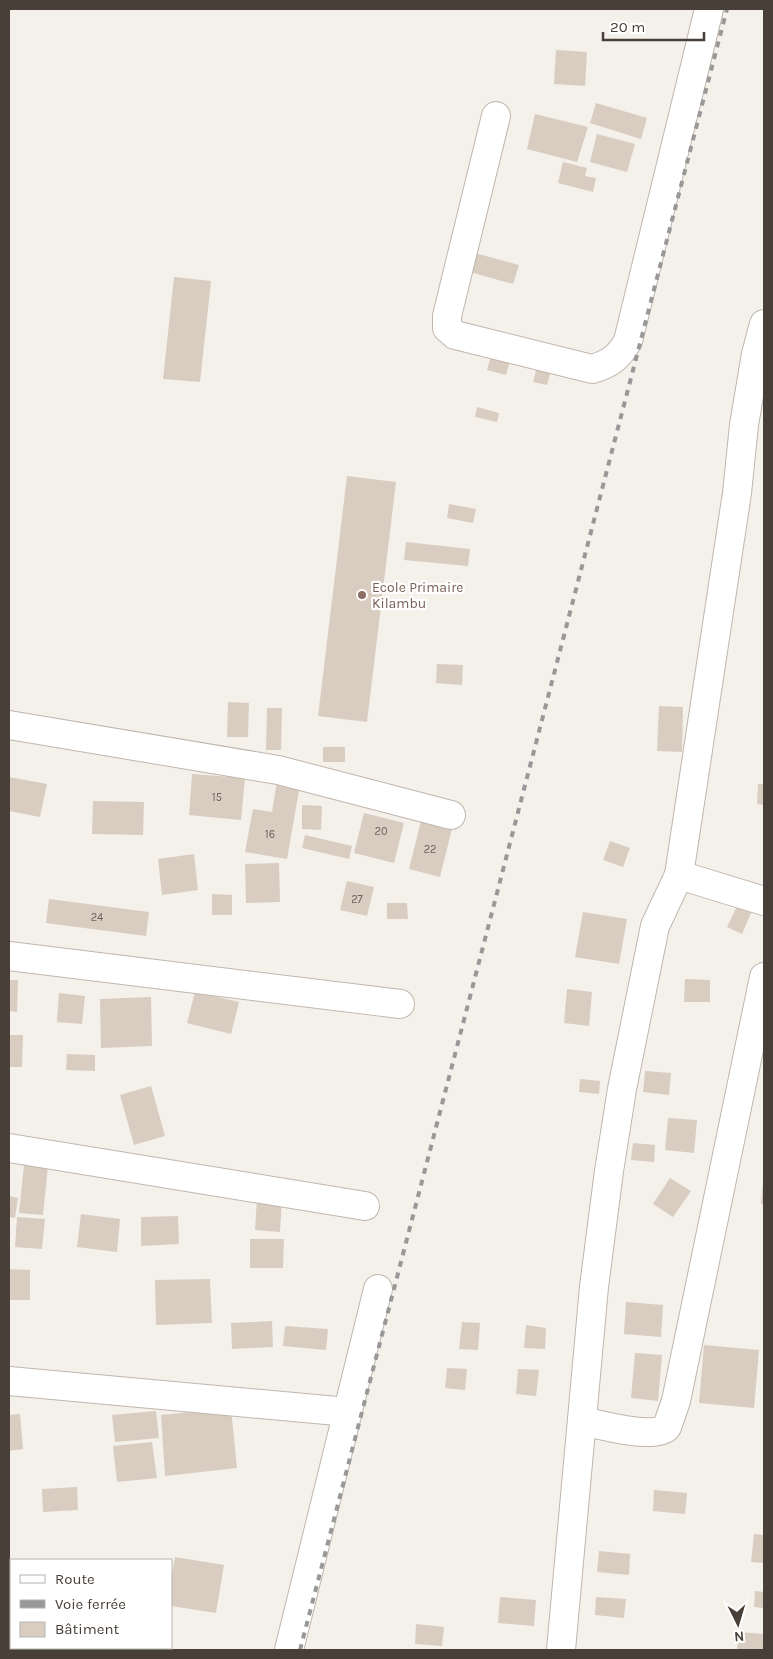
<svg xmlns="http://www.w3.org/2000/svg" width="773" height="1659" viewBox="0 0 773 1659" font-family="Karla,sans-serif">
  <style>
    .building { fill: #d9cdc2 }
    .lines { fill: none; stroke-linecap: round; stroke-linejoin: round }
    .minor-casing { stroke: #c0b6ac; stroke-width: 30 }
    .minor { stroke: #fff; stroke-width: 28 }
    .rail { stroke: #989898; stroke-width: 4; stroke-dasharray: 6 6; stroke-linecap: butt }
    .education-dot { fill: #8d6e63; stroke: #fff; stroke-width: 2 }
    .labels { text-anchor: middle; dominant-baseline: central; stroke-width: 4.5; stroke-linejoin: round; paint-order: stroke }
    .number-label { font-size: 11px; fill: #6c635a }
    .education-label { font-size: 14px; fill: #785e54; stroke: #fff; text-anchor: start }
  </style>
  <rect width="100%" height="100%" fill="#f4f0ea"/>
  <g class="building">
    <path d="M556,50l31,2 -2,34 -31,-2z"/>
    <path d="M596,103l51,15 -6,21 -51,-16z"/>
    <path d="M535,114l53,13 -11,35 -50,-13z"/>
    <path d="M597,134l38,10 -8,28 -37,-10z"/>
    <path d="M563,162l24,6 -2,8 11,2 -3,14 -35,-9z"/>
    <path d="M471,252l48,13 -6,19 -47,-13z"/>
    <path d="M174,277l37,4 -11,101 -37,-3z"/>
    <path d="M491,356l19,5 -4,14 -19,-5z"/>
    <path d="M538,363l14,4 -5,18 -14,-3z"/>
    <path d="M477,407l22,6 -2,9 -22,-5z"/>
    <path d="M347,476l49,6 -29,240 -49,-6z"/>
    <path d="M449,504l27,5 -3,14 -26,-5z"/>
    <path d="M406,542l64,7 -2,17 -64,-6z"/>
    <path d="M437,664l26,1 -1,20 -26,-2z"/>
    <path d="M228,702l21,1 -1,34h-21z"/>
    <path d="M659,706l24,1 -1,45 -25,-1z"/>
    <path d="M267,708h15l-1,42h-15z"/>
    <rect x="323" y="747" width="22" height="15"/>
    <path d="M192,774l53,4 -4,42 -52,-5z"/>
    <path d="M9,777l38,7 -7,33 -31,-6z"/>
    <path d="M277,781l23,4 -13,74 -42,-7 8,-43 19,3z"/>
    <path d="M758,784h6v21l-7,-1z"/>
    <path d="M93,801l51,1 -1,33 -51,-1z"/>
    <path d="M302,805l20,1 -1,24 -19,-1z"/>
    <path d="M364,813l40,10 -10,40 -40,-10z"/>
    <path d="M421,821l31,8 -12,48 -31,-8z"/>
    <path d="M305,835l47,11 -3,13 -47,-11z"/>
    <path d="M610,841l20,7 -7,19 -20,-7z"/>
    <path d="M194,854l4,36 -36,5 -4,-36z"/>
    <path d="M279,863l1,39 -34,1 -1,-39z"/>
    <path d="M347,881l27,6 -7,29 -27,-6z"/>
    <path d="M212,894l20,1v20h-20z"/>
    <path d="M49,899l100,13 -3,24 -100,-13z"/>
    <path d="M739,902l14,6 -11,26 -15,-7z"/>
    <path d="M387,903h20l1,16h-21z"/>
    <path d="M583,912l44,7 -8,45 -44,-7z"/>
    <path d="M685,979l25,1v22h-26z"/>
    <path d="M9,980h9l-1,32 -8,-1z"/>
    <path d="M567,989l25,3 -3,34 -25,-3z"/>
    <path d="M195,992l44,10 -8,32 -44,-11z"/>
    <path d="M59,993l26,3 -3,28 -25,-2z"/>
    <path d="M151,997l1,49 -51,2 -1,-49z"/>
    <path d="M9,1035h14l-1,32h-13z"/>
    <path d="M67,1054l28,1v16l-29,-1z"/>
    <path d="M645,1071l26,2 -2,22 -26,-3z"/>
    <path d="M580,1079l20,2 -1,13 -20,-2z"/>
    <path d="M151,1086l14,50 -31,9 -14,-50z"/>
    <path d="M668,1118l29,2 -3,33 -29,-3z"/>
    <path d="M633,1143l22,2 -1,17 -23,-2z"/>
    <path d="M24,1165l24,1 -5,49 -24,-2z"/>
    <path d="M670,1178l21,13 -18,26 -20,-13z"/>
    <path d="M763,1181h1v24l-3,-1z"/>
    <path d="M9,1196l9,2 -3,20 -6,-1z"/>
    <path d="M257,1198l25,1 -2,33 -25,-2z"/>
    <path d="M81,1214l39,5 -3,33 -40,-5z"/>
    <path d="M178,1216l1,28 -38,2v-29z"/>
    <path d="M17,1217l28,2 -3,30 -27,-2z"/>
    <path d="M250,1239h34l-1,29h-33z"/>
    <path d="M9,1269l21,1v30h-21z"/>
    <path d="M210,1279l2,44 -56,2 -1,-45z"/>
    <path d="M626,1302l37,3 -2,32 -37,-3z"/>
    <path d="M272,1321l1,26 -41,2 -1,-26z"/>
    <path d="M462,1322l18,1 -2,27 -19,-1z"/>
    <path d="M526,1325l20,3 -1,21 -21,-1z"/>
    <path d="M285,1326l43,3 -2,21 -43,-4z"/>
    <path d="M704,1345l55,5 -5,58 -55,-5z"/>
    <path d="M635,1353l27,2 -4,46 -27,-3z"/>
    <path d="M447,1368l20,1 -2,21 -20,-2z"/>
    <path d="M518,1369l21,1 -3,26 -20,-2z"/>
    <path d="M231,1408l6,60 -72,8 -4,-61z"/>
    <path d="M156,1411l3,27 -44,4 -3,-27z"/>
    <path d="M20,1414l3,35 -14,2v-36z"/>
    <path d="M152,1442l5,36 -40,4 -4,-36z"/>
    <path d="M77,1487l1,23 -35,2 -1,-23z"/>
    <path d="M654,1490l33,3 -2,21 -32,-3z"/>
    <path d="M754,1534l10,1v28l-13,-1z"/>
    <path d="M599,1551l31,3 -1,21 -32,-3z"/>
    <path d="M175,1557l49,8 -8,48 -45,-7v-26z"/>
    <path d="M9,1577l2,6v8l-2,1z"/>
    <path d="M755,1591l9,1v16l-10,-1z"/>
    <path d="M500,1597l36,3 -2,26 -36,-3z"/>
    <path d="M596,1597l30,2 -2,19 -29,-3z"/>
    <path d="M416,1624l28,3 -2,19 -27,-2z"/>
    <path d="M739,1632l25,2v16h-27z"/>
  </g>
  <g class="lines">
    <g class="minor-casing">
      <g id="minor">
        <path d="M496,116l-49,200v12l8,7 137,34c18,-5 27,-12 36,-28l81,-332"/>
        <path d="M9,725l269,45 173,45"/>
        <path d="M679,875l85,26"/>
        <path d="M9,956l391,48"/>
        <path d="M9,1148l356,58"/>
        <path d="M9,1381l339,31"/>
        <path d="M582,1421c18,4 73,19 85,6l9,-26 88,-424"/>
        <path d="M289,1650l89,-361"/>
        <path d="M561,1650l33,-363 15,-116 13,-82 33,-163 24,-51 58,-382 7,-68 12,-71 8,-30"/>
      </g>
    </g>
    <use href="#minor" class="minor"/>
    <path class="rail" d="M300,1650l427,-1641"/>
  </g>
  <circle class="education-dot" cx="362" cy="595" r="5"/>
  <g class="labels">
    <g class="number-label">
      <text x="217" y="797">15</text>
      <text x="381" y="831">20</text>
      <text x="270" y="834">16</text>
      <text x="430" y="849">22</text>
      <text x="357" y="899">27</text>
      <text x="97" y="917">24</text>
    </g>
    <g class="education-label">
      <text x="372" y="587">Ecole Primaire<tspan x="372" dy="16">Kilambu</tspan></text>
    </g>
  </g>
  <rect width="773" height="1659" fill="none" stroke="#484038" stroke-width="20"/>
  <rect x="10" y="1559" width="162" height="90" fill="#ffffff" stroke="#b6b3af"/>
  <rect x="20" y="1575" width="25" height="8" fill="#ffffff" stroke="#b6b3af"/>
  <text x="55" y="1584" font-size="15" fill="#484038">Route</text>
  <rect x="20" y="1600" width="25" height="8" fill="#989898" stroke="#b6b3af"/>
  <text x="55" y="1609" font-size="15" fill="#484038">Voie ferrée</text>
  <rect x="20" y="1622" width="25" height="15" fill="#d9cdc2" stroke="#b6b3af"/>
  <text x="55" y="1634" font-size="15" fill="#484038">Bâtiment</text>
  <g transform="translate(738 1624) rotate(175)" stroke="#ffffff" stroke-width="4" paint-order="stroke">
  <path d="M0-4L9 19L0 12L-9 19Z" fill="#484038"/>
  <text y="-8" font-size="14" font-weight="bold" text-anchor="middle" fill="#484038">N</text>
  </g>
  <path d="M603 32v8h101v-8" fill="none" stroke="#484038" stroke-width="2.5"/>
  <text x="610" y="32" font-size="15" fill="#484038" stroke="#ffffff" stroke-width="4" paint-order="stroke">20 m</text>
</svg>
